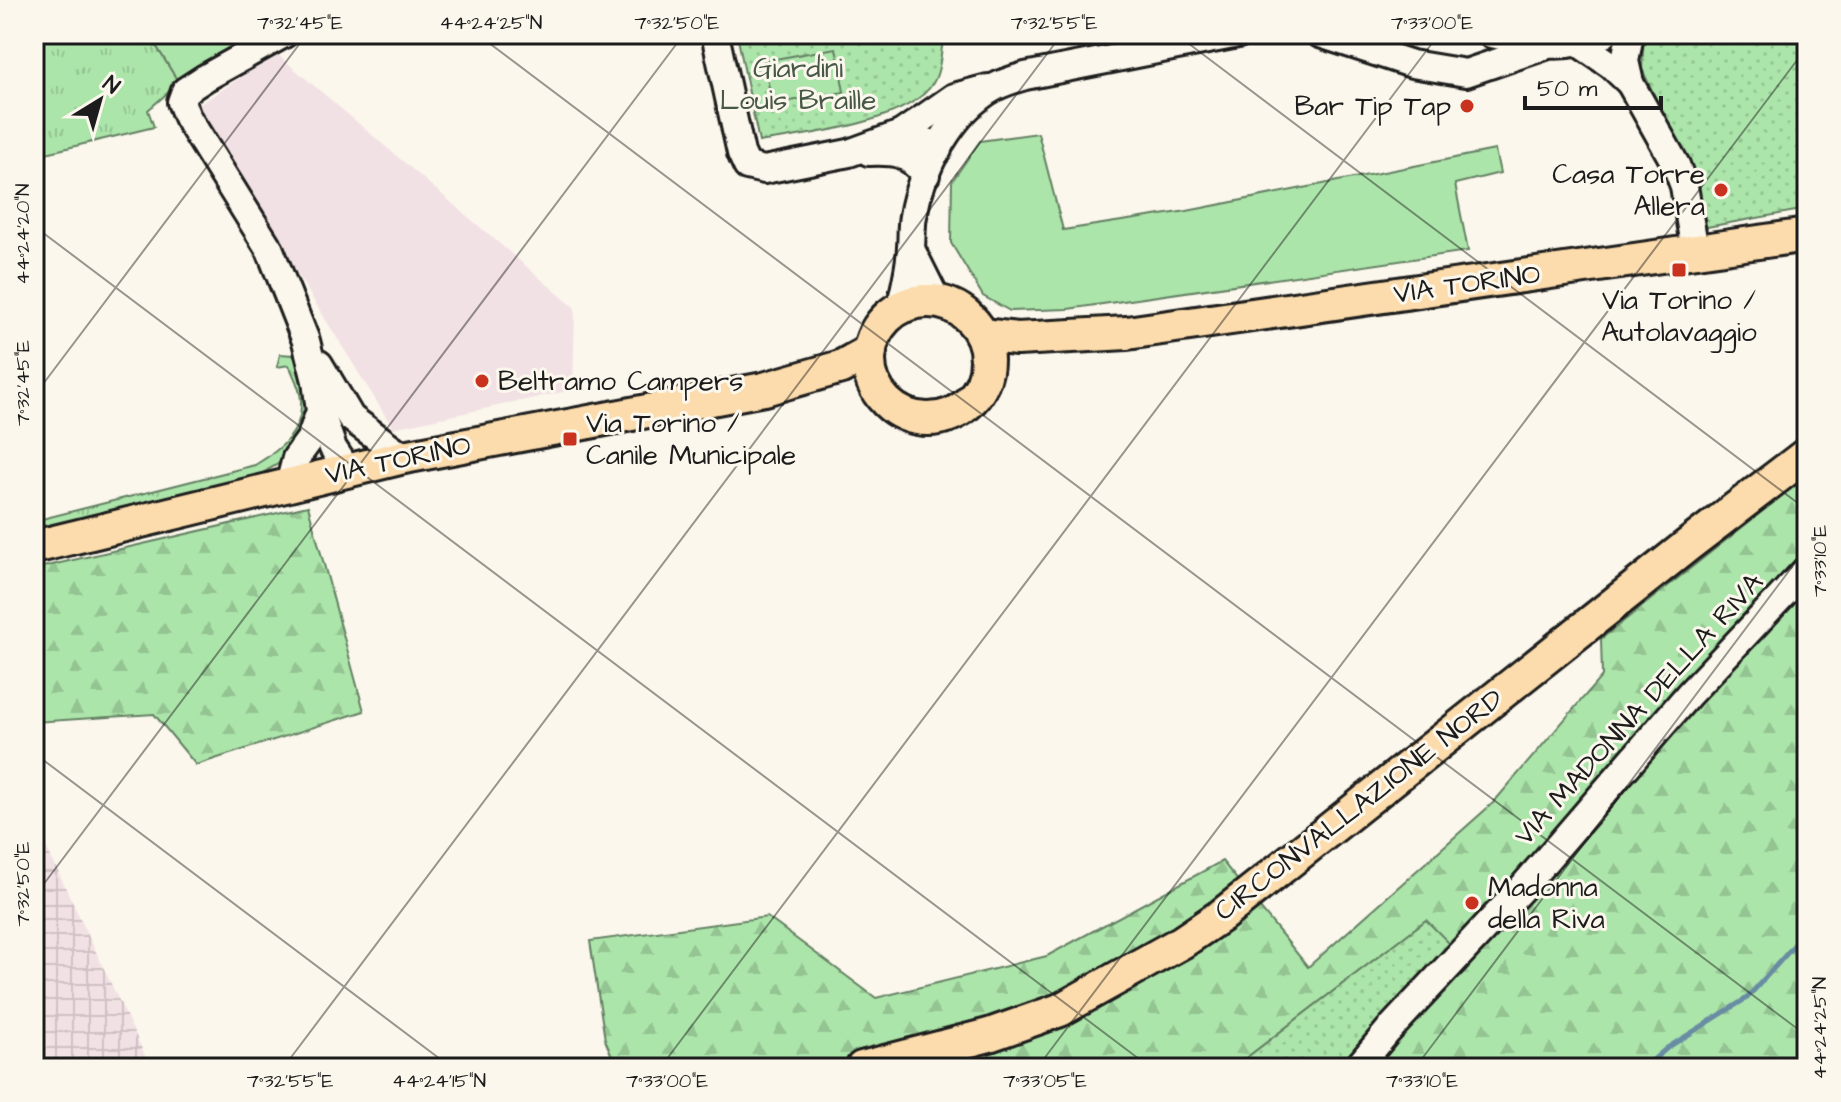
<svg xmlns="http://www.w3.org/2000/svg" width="1841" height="1102" viewBox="0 0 1841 1102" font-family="'Architects Daughter',sans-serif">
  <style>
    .built { fill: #f2e1e4 }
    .industrial { fill: url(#industrial-grid) }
    .grass { fill: url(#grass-tufts); stroke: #648063; stroke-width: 2 }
    .forest { fill: url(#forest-firs); stroke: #648063; stroke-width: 2 }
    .park { fill: url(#park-dots); stroke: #648063; stroke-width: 2 }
    .pitch { fill: #ace5aa; stroke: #648063; stroke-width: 2 }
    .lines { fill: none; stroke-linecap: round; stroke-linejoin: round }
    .stream { stroke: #688ca2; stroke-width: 5 }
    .minor-casing { stroke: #1c1c1c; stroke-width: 32 }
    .major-casing { stroke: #1c1c1c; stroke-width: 38 }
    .minor { stroke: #fbf7ec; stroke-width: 26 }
    .major { stroke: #fcdcac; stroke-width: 32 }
    .ticks { fill: none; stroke: #1c1c1c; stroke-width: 2; stroke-opacity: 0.45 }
    .poi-dot { fill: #c8321e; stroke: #fbf7ec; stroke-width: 3 }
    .labels { text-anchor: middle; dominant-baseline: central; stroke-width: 6; stroke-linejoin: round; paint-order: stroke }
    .park-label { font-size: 28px; fill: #475847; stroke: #fbf7ec }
    .poi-label { font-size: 28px; fill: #1c1c1c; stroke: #fbf7ec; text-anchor: start }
    .street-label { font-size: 28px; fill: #1c1c1c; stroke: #fbf7ec }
    .neatline { fill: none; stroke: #1c1c1c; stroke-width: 3 }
    .ticks-label { font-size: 20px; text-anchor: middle; fill: #1c1c1c }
  </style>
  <defs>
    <pattern id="industrial-grid" width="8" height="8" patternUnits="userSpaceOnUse" patternTransform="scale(2)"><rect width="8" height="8" fill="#f2e1e4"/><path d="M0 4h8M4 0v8" fill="none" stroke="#cfc0c3"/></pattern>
    <pattern id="grass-tufts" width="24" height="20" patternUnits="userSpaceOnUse" patternTransform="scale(2)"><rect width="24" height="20" fill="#ace5aa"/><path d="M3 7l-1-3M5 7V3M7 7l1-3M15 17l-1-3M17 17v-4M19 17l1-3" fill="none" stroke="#93c492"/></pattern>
    <pattern id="forest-firs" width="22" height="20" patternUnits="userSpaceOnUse" patternTransform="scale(2)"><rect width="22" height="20" fill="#ace5aa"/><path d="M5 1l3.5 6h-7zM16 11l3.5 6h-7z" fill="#93c492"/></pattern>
    <pattern id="park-dots" width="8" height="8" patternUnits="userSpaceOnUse" patternTransform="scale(2)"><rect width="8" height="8" fill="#ace5aa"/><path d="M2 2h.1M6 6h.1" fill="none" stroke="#93c492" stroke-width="1.8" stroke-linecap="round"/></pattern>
  </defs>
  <rect width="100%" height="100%" fill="#fbf7ec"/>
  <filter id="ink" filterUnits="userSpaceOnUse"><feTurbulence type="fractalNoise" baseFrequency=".0125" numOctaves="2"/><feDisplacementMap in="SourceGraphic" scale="16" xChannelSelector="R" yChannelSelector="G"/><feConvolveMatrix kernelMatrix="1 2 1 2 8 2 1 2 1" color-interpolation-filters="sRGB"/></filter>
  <g filter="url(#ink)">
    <path class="built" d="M277,54l298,254 -2,82 -180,38 -199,-320z"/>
    <path class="industrial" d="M34,821l117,247h-117z"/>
    <g class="grass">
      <path d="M34,34h115l30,49 -31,27 6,17 -120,29z"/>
      <path d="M280,354l13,1 10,18 7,21 -5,33 -24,35 -38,23 -209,52v-16l221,-56c25,-15 48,-32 46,-64 0,-12 -8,-26 -12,-36l-12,2z"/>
    </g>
    <g class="forest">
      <path d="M1807,476v592h-454l73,-148 -193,148h-616l-12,-28 -15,-99 177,-24 109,81 171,-42 175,-95 86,106 185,-164 109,-127 -1,-37z"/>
      <path d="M308,506l56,205 -168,54 -42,-51 -120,8v-153z"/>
    </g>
    <g class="park">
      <path d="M737,34h207c-3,14 -3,37 -11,49 -24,40 -130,52 -174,59z"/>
      <path d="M1644,34h163v175l-106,19 -7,-48 -52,-111z"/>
      <path d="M1426,920l30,30 -103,118h-120z"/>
    </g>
    <g class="pitch">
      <path d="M149,34h111l-81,49z"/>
      <path d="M836,48l8,44 -72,12 -8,-43z"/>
      <path d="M1038,133l25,97 124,-19 308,-61 5,23 -45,11 13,67 -400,58 -58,2 -27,-15 -32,-53 1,-62 28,-40z"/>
    </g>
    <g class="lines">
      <path class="stream" d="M1644,1068l23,-20 80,-50 60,-67"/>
      <g class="minor-casing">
        <g id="minor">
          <path d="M284,34l-79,44 -20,13 -4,11 6,15 83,133 36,91 10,40 4,30 -10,28 -14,19 -7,27"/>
          <path d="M715,34l26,119 6,13 17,4 85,-17 52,-19 26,8 11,8"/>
          <path d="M1320,34l92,30 54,9 79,-27"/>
          <path d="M1491,34c47,9 67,19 113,0"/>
          <path d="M1630,34l-5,27 5,22 46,82 8,21 11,65"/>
          <path d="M1580,44l31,21 19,18"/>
          <path d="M901,134l53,-37 34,-9"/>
          <path d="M869,152c30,-1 36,0 57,23"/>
          <path d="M911,249l26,52"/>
          <path d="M900,308c5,-20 10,-40 11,-61 1,-10 0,-21 2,-31 8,-47 39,-106 82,-129 9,-5 20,-8 30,-11l213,-42"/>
          <path d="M319,364l32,54 53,39"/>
          <path d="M320,411l13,37 15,23"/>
          <path d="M1357,1068l31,-37 133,-142 168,-195 118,-125"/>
        </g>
      </g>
      <g class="major-casing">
        <g id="major">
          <circle cx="928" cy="360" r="59"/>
          <path d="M982,335l35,4 110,-6 680,-98"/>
          <path d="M34,547l370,-90 360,-68 77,-22 29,-16"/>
          <path d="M862,1068l127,-33 71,-25 122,-68 40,-27 466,-370 119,-91"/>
        </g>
      </g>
      <use href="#minor" class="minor"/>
      <use href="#major" class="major"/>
    </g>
  </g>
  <path class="ticks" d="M477,34l1330,1002M1176,34l631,476M34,226l1117,842M34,396l273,-362M34,753l418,315M34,897l650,-863M283,1068l779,-1034M660,1068l779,-1034M1037,1068l770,-1021M1415,1068l392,-521M1792,1068l15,-20"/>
  <g class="poi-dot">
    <circle cx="1467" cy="106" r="8"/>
    <circle cx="1721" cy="190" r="8"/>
    <rect x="1671" y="262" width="16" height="16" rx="4"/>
    <circle cx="482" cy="381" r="8"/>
    <rect x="562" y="431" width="16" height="16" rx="4"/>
    <circle cx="1472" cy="903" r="8"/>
  </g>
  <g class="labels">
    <g class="park-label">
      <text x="798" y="68">Giardini<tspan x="798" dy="32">Louis Braille</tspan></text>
    </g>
    <g class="poi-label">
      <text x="1451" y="106" text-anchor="end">Bar Tip Tap</text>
      <text x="1705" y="174" text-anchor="end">Casa Torre<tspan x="1705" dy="32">Allera</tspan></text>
      <text x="1679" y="300" text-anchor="middle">Via Torino /<tspan x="1679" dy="32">Autolavaggio</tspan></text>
      <text x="498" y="381">Beltramo Campers</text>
      <text x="586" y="423">Via Torino /<tspan x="586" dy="32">Canile Municipale</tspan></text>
      <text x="1488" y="887">Madonna<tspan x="1488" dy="32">della Riva</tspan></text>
    </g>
    <g class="street-label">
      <text transform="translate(1467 284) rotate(-8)">VIA TORINO</text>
      <text transform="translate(398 460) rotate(-12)">VIA TORINO</text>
      <text transform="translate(1639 709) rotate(-48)">VIA MADONNA DELLA RIVA</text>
      <text transform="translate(1359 805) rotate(-38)">CIRCONVALLAZIONE NORD</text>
    </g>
  </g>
  <rect width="1841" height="1102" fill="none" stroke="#fbf7ec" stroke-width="88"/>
  <g transform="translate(100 100) rotate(37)" stroke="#fbf7ec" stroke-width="6" paint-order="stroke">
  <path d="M0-6L14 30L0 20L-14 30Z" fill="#1c1c1c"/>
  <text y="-12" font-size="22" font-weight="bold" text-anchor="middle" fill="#1c1c1c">N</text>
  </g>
  <path d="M1525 96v12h136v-12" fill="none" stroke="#1c1c1c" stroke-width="4"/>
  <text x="1537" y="96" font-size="24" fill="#1c1c1c" stroke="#fbf7ec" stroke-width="6" paint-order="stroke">50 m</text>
  <rect x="44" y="44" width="1753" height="1014" class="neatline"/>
  <g class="ticks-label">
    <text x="300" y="29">7°32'45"E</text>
    <text x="491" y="29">44°24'25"N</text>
    <text x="677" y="29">7°32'50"E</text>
    <text x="1054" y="29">7°32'55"E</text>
    <text x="1432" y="29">7°33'00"E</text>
    <text transform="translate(22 234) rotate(-90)" y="7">44°24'20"N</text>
    <text transform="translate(22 383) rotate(-90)" y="7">7°32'45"E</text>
    <text transform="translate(1819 561) rotate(-90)" y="7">7°33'10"E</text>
    <text transform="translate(22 884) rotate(-90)" y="7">7°32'50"E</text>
    <text transform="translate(1819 1028) rotate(-90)" y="7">44°24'25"N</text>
    <text x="290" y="1087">7°32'55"E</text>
    <text x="439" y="1087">44°24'15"N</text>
    <text x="667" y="1087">7°33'00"E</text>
    <text x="1045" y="1087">7°33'05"E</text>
    <text x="1422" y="1087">7°33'10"E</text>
  </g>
</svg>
